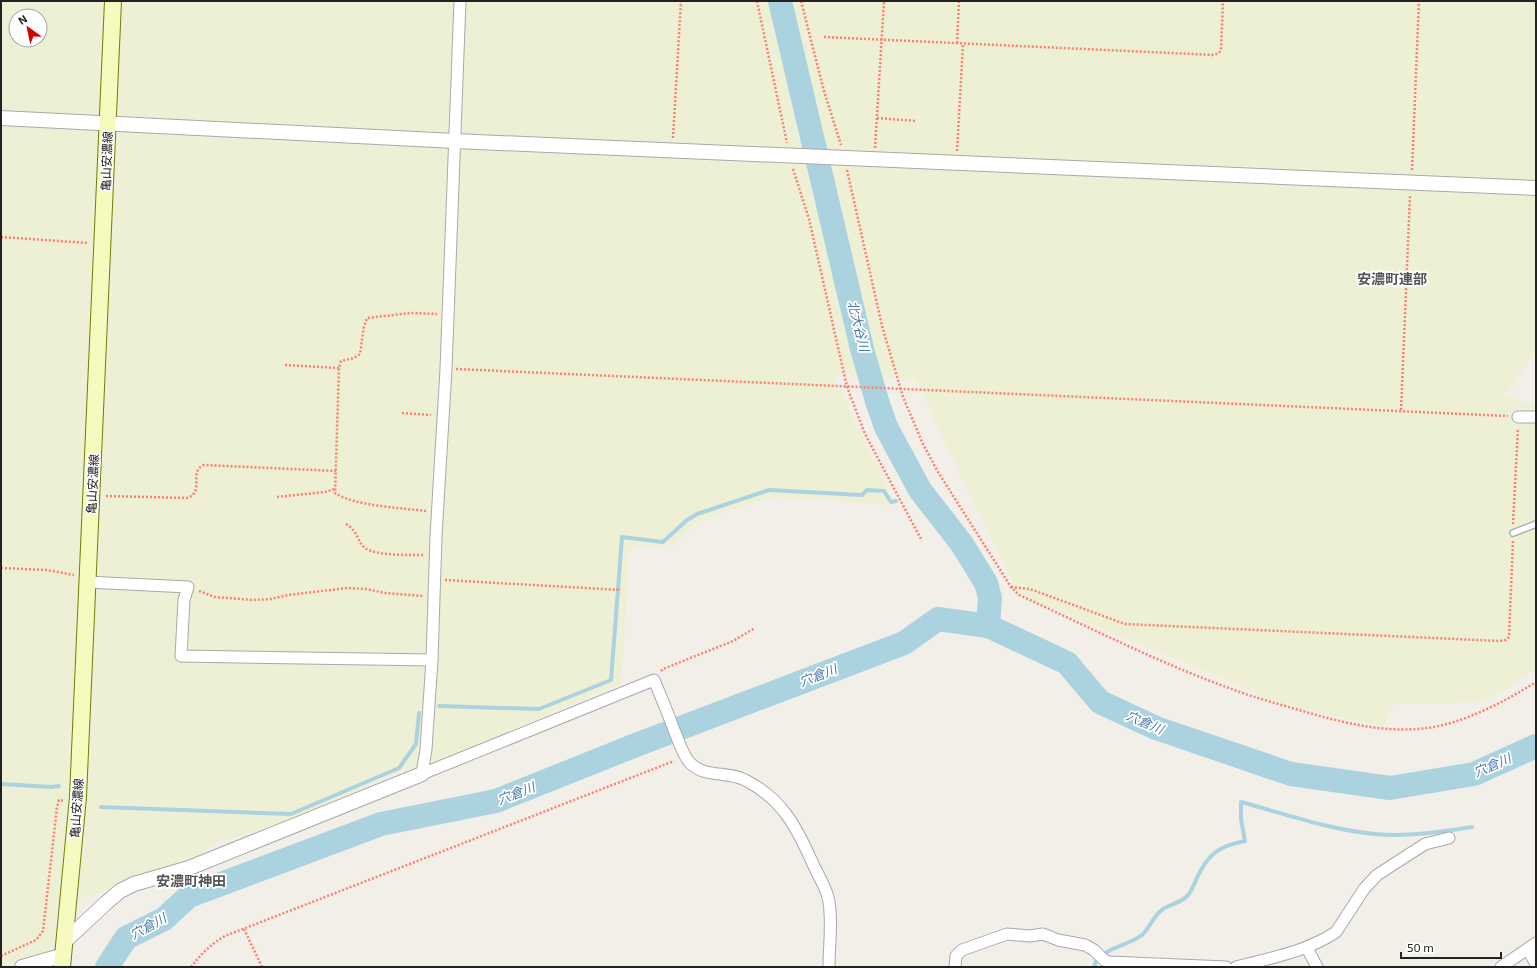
<svg xmlns="http://www.w3.org/2000/svg" width="1537" height="968" viewBox="0 0 1537 968" font-family="'Exo 2','Noto Sans JP',sans-serif">
  <style>
    .farmland { fill: #eef0d5; fill-rule: evenodd }
    .lines { fill: none; stroke-linecap: round; stroke-linejoin: round }
    .stream { stroke: #aad3df; stroke-width: 4 }
    .river { stroke: #aad3df; stroke-width: 24 }
    .service-casing { stroke: #a9a9a9; stroke-width: 8 }
    .minor-casing { stroke: #a9a9a9; stroke-width: 13 }
    .tertiary-casing { stroke: #a9a9a9; stroke-width: 16 }
    .secondary-casing { stroke: #707d05; stroke-width: 18 }
    .path { stroke: #fa8072; stroke-width: 2.5; stroke-dasharray: 2 2; stroke-linecap: butt }
    .service { stroke: #fff; stroke-width: 5.5 }
    .minor { stroke: #fff; stroke-width: 11 }
    .tertiary { stroke: #fff; stroke-width: 14 }
    .secondary { stroke: #f7fabf; stroke-width: 16 }
    .labels { text-anchor: middle; dominant-baseline: central; stroke-width: 3.5; stroke-linejoin: round; paint-order: stroke }
    .street-label { font-size: 12px; fill: #222; stroke: #fff }
    .water-label { font-size: 13px; font-style: italic; fill: #4a7aab; stroke: #fff }
    .quarter-label { font-size: 14px; font-weight: bold; fill: #555; stroke: #fff }
  </style>
  <rect width="100%" height="100%" fill="#f2efe9"/>
  <path class="farmland" d="M1,1h1535v352l-31,41 31,13v262l-27,19 -27,14 -88,2 -11,22 -99,-20 -85,-38 -181,-73 -103,-216 -82,-3 63,129 -122,-8 -73,22 -28,26 -43,2 -9,137 -171,71 -45,14 -120,53 -69,21 -19,13 -102,38 -38,10 -4,63h-52zM16,16h24v24h-24z"/>
  <g class="lines">
    <g class="stream">
      <path d="M439,706l100,3 72,-29 11,-143 41,5 24,-22 10,-6 72,-24 93,5 5,-5 17,1 7,11 5,-1"/>
      <path d="M1,784l50,3 8,-1"/>
      <path d="M101,807l190,7 108,-46 17,-24 3,-31"/>
      <path d="M1104,954c11,-8 26,-10 38,-19 8,-7 11,-19 21,-26 7,-4 15,-6 22,-11 6,-4 8,-11 11,-18 11,-25 22,-34 49,-39l-4,-22v-17c44,12 89,28 134,32 32,3 66,-2 97,-7"/>
      <path d="M1094,967l2,-6"/>
    </g>
    <g class="river">
      <path d="M780,1l82,348 15,52 9,26 34,63 42,54 24,39 4,15 -2,28"/>
      <path d="M107,967l19,-29 38,-19 25,-23 192,-72 115,-23 140,-56 268,-102 34,-24 50,7 79,37 33,39 56,26 135,46 99,14 84,-14 62,-28"/>
    </g>
    <g class="service-casing">
      <path id="service" d="M1513,533l23,-9"/>
    </g>
    <g class="minor-casing">
      <g id="minor">
        <path d="M1518,417h18"/>
        <path d="M87,582l101,5 -4,13 -3,56 251,4"/>
        <path d="M422,774l4,-25 6,-89 4,-124 10,-167 14,-368"/>
        <path d="M422,774l232,-94c7,17 14,33 20,50 5,11 8,24 16,33 16,16 38,7 57,18 36,19 50,47 66,83 5,11 12,22 15,33 5,21 1,48 1,70"/>
        <path d="M1307,948l10,19"/>
        <path d="M1528,950l8,14"/>
        <path d="M955,967l1,-11 6,-6 45,-16 23,2 13,-2 15,6 27,5 9,5 10,10 5,2 117,5"/>
        <path d="M1236,967c34,-9 70,-15 100,-35l28,-43 13,-14 48,-31 24,-6"/>
        <path d="M1501,967l35,-24"/>
      </g>
    </g>
    <g class="tertiary-casing">
      <g id="tertiary">
        <path d="M1,118l454,23 1081,47"/>
        <path d="M64,942l42,-39 14,-12 14,-7 55,-16 233,-94"/>
        <path d="M22,967l42,-12"/>
      </g>
    </g>
    <g class="secondary-casing">
      <path id="secondary" d="M62,967l16,-170 35,-796"/>
    </g>
    <g class="path">
      <path d="M757,1l30,142"/>
      <path d="M801,1l23,90 17,54"/>
      <path d="M824,37l390,18 5,-2 2,-3 2,-49"/>
      <path d="M957,43l2,-42"/>
      <path d="M877,118l39,3"/>
      <path d="M673,138l8,-137"/>
      <path d="M875,148l9,-147"/>
      <path d="M957,151l6,-107"/>
      <path d="M793,169l16,50 38,168 18,47 57,107"/>
      <path d="M847,170l35,156 21,71 20,47 15,28 73,115 8,8c70,32 138,67 210,93 21,8 42,14 63,20 45,13 89,26 136,20 36,-5 78,-27 108,-46"/>
      <path d="M1412,170l7,-169"/>
      <path d="M1,237l87,6"/>
      <path d="M285,365l54,3"/>
      <path d="M456,369l1052,47"/>
      <path d="M1401,410l9,-215"/>
      <path d="M402,413l29,2"/>
      <path d="M106,496l82,2c17,-8 0,-26 16,-33l132,6"/>
      <path d="M277,497l48,-5 10,-3"/>
      <path d="M426,511c-24,-3 -72,-5 -91,-18l4,-125 2,-7 13,-3 6,-4 4,-28 3,-8 44,-5 26,1"/>
      <path d="M346,524c13,8 11,18 19,24 11,8 46,7 60,7"/>
      <path d="M1513,524l5,-96"/>
      <path d="M1,568l46,2 27,5"/>
      <path d="M445,580l176,10"/>
      <path d="M1011,587l19,2 95,35 375,17 6,-1 3,-3 4,-96"/>
      <path d="M199,591l16,6 38,3 18,-1 17,-4 59,-7 19,1 19,4 38,3"/>
      <path d="M661,671l2,-2 70,-28 22,-13"/>
      <path d="M244,929l18,38"/>
      <path d="M1,956l35,-16 7,-9 14,-124 2,-7 6,1"/>
      <path d="M191,967c10,-13 20,-23 34,-31l449,-175"/>
    </g>
    <use href="#service" class="service"/>
    <use href="#minor" class="minor"/>
    <use href="#tertiary" class="tertiary"/>
    <use href="#secondary" class="secondary"/>
  </g>
  <g class="labels">
    <g class="street-label">
      <text transform="translate(106 161) rotate(-88)">亀山安濃線</text>
      <text transform="translate(92 484) rotate(-87)">亀山安濃線</text>
      <text transform="translate(76 808) rotate(-86)">亀山安濃線</text>
    </g>
    <g class="water-label">
      <text transform="translate(859 326) rotate(76)">北大谷川</text>
      <text transform="translate(818 675) rotate(-21)">穴倉川</text>
      <text transform="translate(1145 722) rotate(23)">穴倉川</text>
      <text transform="translate(1492 765) rotate(-23)">穴倉川</text>
      <text transform="translate(516 793) rotate(-21)">穴倉川</text>
      <text transform="translate(148 926) rotate(-29)">穴倉川</text>
    </g>
    <g class="quarter-label">
      <text x="1392" y="278">安濃町連部</text>
      <text x="191" y="880">安濃町神田</text>
    </g>
  </g>
  <rect width="1537" height="968" fill="none" stroke="#222222" stroke-width="4"/>
  <g transform="translate(28 28) rotate(327)"><circle r="19" fill="#ffffff" stroke="#a7a7a7"/>
  <path d="M0-3L7 15L0 10L-7 15Z" fill="#d40000"/>
  <text y="-6" font-size="11" font-weight="bold" text-anchor="middle" fill="#222222">N</text>
  </g>
  <path d="M1401 952v6h100v-6" fill="none" stroke="#222222" stroke-width="2"/>
  <text x="1407" y="952" font-size="12" fill="#222222" stroke="#ffffff" stroke-width="3" paint-order="stroke">50 m</text>
</svg>
